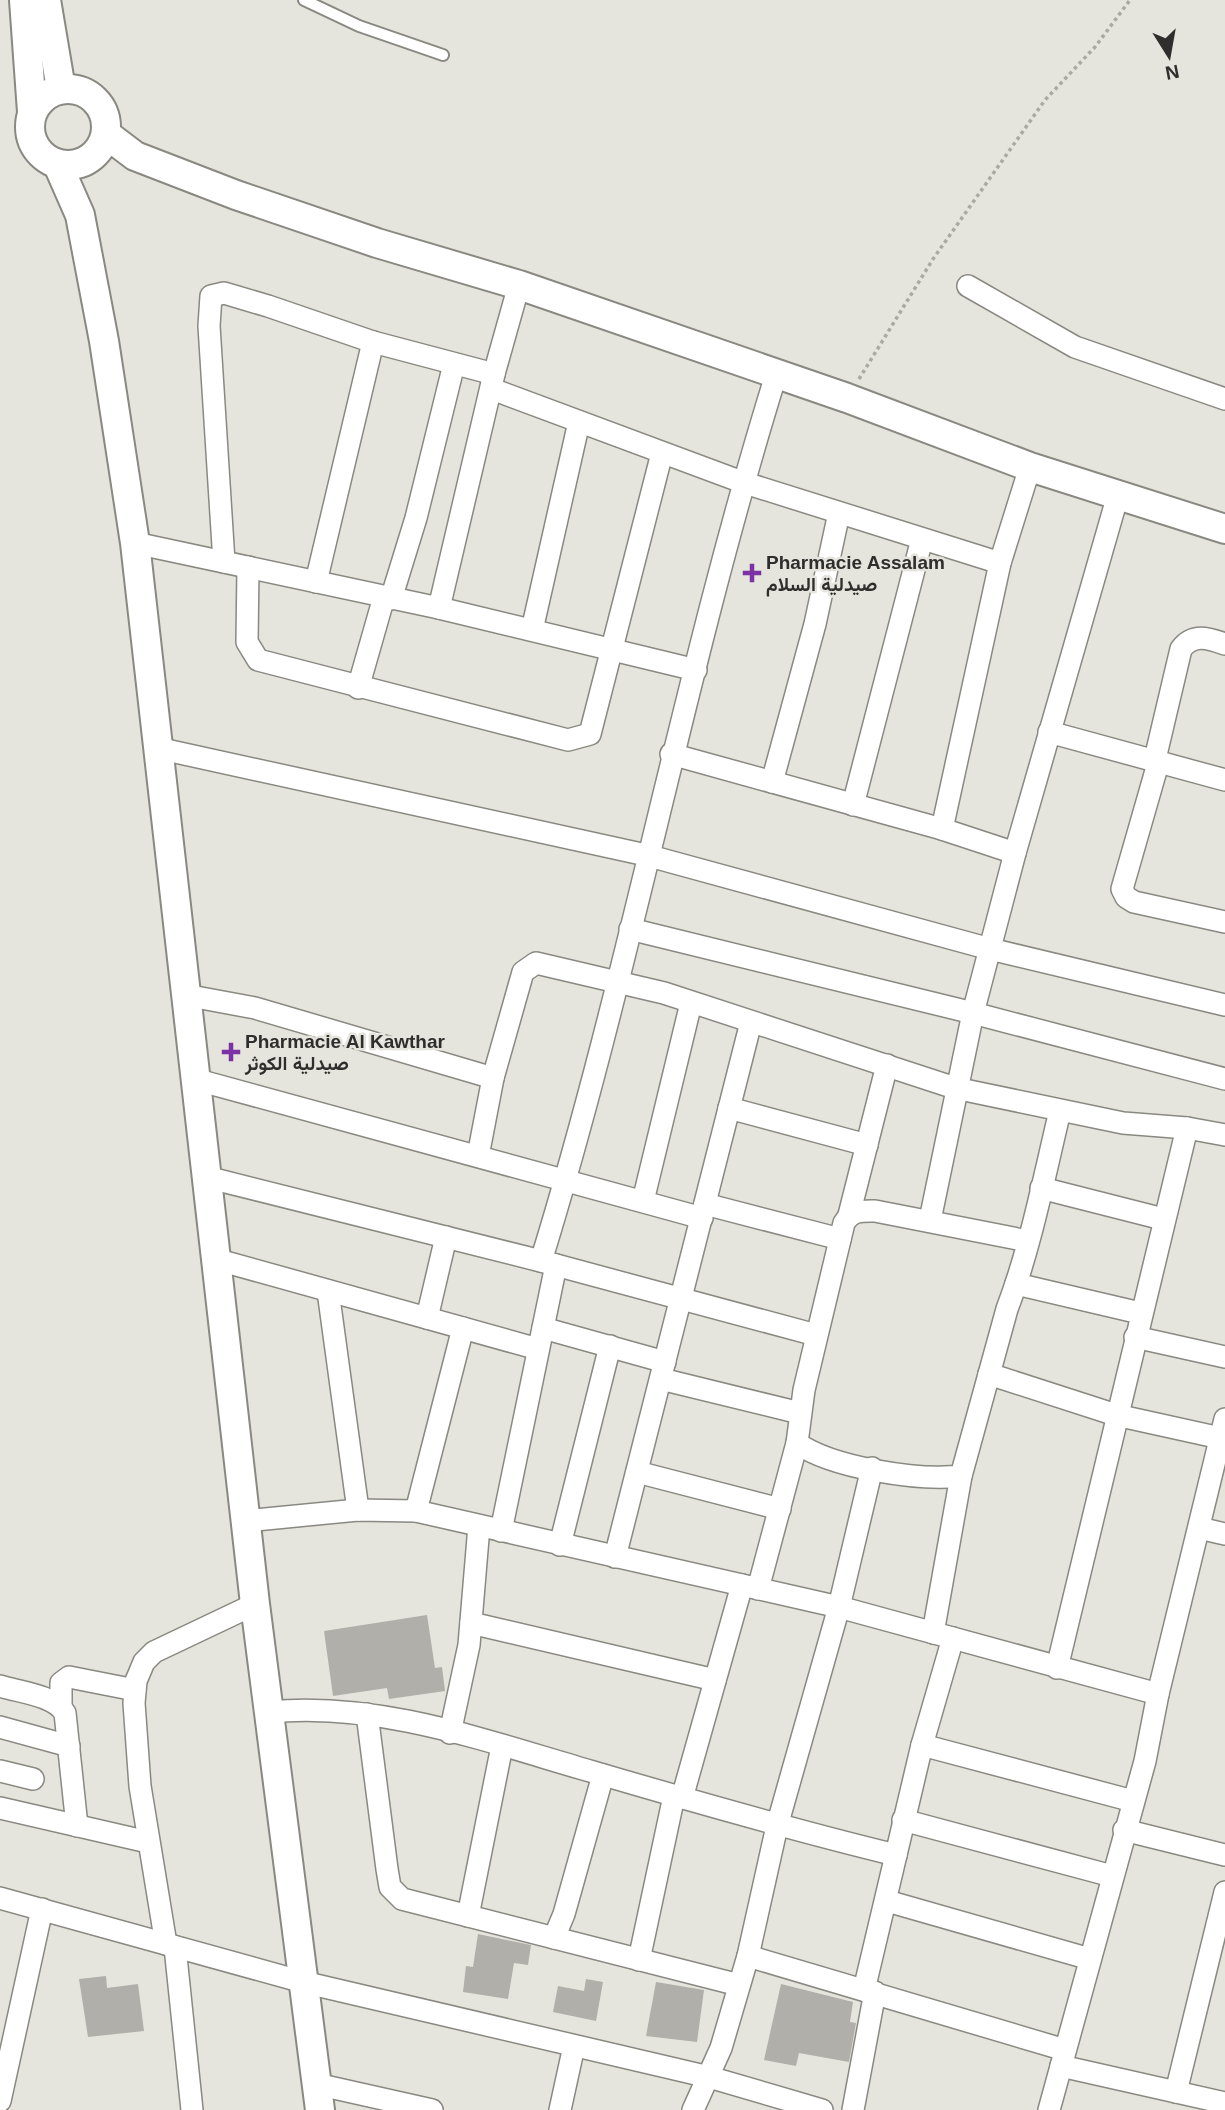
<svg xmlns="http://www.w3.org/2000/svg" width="1225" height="2110" viewBox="0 0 1225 2110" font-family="Arial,Vazirmatn,sans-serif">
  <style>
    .building { fill: #b0afa9 }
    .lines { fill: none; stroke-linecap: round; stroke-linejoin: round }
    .lane-casing { stroke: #898982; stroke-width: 14 }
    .street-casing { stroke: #898982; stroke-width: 24 }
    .secondary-casing { stroke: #898982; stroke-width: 32 }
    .path { stroke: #aaaaa5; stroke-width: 3.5; stroke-dasharray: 3.5 3.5; stroke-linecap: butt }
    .lane { stroke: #fff; stroke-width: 10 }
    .street { stroke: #fff; stroke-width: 21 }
    .secondary { stroke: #fff; stroke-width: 28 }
    .poi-dot { fill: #7c32a5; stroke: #e5e5de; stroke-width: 2.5 }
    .labels { text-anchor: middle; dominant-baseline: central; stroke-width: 5; stroke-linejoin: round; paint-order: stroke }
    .poi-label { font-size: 19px; font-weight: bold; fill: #2f2e2c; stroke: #e5e5de; text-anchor: start }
  </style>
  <rect width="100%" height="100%" fill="#e5e5de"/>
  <g class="building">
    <path d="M427,1615l8,53 7,-1 3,24 -56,8 -2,-11 -54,8 -9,-65z"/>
    <path d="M478,1934l53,11 -3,20 -14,-2 -6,36 -45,-7 3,-26 7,1z"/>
    <path d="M106,1976l1,12 31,-4 6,47 -56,6 -9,-58z"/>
    <path d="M586,1979l17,3 -7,39 -43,-9 5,-26 26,5z"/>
    <path d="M656,1982l48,8 -7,52 -51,-6z"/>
    <path d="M781,1984l72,18 -3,20 6,1 -7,39 -50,-9 -3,13 -32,-6z"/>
  </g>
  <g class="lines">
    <g class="lane-casing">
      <path id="lane" d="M304,0l55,26 84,29"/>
    </g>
    <g class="street-casing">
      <g id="street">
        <path d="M968,286l107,61 150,52"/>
        <path d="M492,389l250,93 258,81"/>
        <path d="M135,543l304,65 257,62"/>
        <path d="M224,562l-15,-236 2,-30 13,-3 44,13 105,36 121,32"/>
        <path d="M248,567l-1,75 11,18 310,80 22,-6 72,-281"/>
        <path d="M316,582l57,-240"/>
        <path d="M391,599l25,-81 38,-154"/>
        <path d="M439,608l55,-234 25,-89"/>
        <path d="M532,630l47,-208"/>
        <path d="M358,688l26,-91"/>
        <path d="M1049,732l176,48"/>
        <path d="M157,748l489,107 344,94 235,56"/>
        <path d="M671,754l271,75 73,24"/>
        <path d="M1155,759l26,-110c12,-16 27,-11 44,-5"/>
        <path d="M1159,760l-37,129 4,8 8,5 91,20"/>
        <path d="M772,782l43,-158 24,-111"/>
        <path d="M853,805l69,-266"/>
        <path d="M942,829l58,-266 30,-96"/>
        <path d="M630,929l343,84 252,66"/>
        <path d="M185,995l70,13 238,70"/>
        <path d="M194,1079l508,139"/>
        <path d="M729,1108l138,37"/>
        <path d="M478,1156l15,-78 30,-106 13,-9 128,30 291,95 168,35 64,5 38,7"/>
        <path d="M206,1177l335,84 275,74"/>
        <path d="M1041,1188l122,31"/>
        <path d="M643,1201l48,-198"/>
        <path d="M705,1204l135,35"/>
        <path d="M849,1215l38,-150"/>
        <path d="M930,1220l43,-207 42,-160 103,-358"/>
        <path d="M1028,1241l-153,-30c-15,0 -23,-1 -31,12l-40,167 -7,53c35,25 122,38 164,33l46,-167c24,-63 37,-132 53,-198"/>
        <path d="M215,1259l323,90"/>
        <path d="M541,1261c90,-292 144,-594 235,-886"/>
        <path d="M1016,1284l124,29"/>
        <path d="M328,1291l30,219"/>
        <path d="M427,1318l19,-81"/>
        <path d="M543,1328l122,34"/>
        <path d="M1135,1337l90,20"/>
        <path d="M989,1374l127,41 109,24"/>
        <path d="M661,1379l139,34"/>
        <path d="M637,1472l143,37"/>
        <path d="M416,1511l47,-183"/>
        <path d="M245,1521l113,-11 58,1 423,96 319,87"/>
        <path d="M1199,1528l26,6"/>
        <path d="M501,1531l55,-266"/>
        <path d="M560,1545l50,-199"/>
        <path d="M615,1557l136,-535"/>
        <path d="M758,1589l39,-146"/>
        <path d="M471,1623l244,57"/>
        <path d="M933,1633l28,-157"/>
        <path d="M1057,1668l130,-540"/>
        <path d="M0,1686c19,6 54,9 65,27l12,113"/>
        <path d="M61,1706v-23l8,-6 66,13"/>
        <path d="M269,1712c108,-11 217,29 321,59 102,30 203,59 306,84"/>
        <path d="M367,1714l20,155 3,18 12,12 337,86"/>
        <path d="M0,1727l69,19"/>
        <path d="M450,1733l19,-88 10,-119"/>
        <path d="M922,1745l211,56"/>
        <path d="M0,1771l33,8"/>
        <path d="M682,1798l60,-213"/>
        <path d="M0,1808l148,34"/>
        <path d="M903,1820l209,56"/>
        <path d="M1124,1830l101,25"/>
        <path d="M0,1898l303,84 406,95 113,33"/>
        <path d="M887,1901l203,58"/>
        <path d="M468,1916l34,-170"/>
        <path d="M554,1938l10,-24 39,-139"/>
        <path d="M166,1944l-26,-158 -6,-83 2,-22 8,-19 10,-10 101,-48"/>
        <path d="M175,1947l17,163"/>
        <path d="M748,1956l317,94"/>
        <path d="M639,1960l35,-164"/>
        <path d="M864,1990l58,-245 31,-107"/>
        <path d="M1061,2066l164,37"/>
        <path d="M316,2084l116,26"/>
        <path d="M1176,2092l49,-200"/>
        <path d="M0,2101l42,-192"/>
        <path d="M560,2110l14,-64"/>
        <path d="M693,2110l28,-62 27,-92 29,-130 62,-219 33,-139"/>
        <path d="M853,2110l22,-118"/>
        <path d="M1049,2110l96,-349 13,-67 67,-275"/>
      </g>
    </g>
    <g class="secondary-casing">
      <g id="secondary">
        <path d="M24,0l8,112"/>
        <path d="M46,0l15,89"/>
        <circle cx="68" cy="127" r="38"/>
        <path d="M106,134l29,22 101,39 141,48 142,42 328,113 183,69 195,62"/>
        <path d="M58,165l22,50 24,126 31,202 120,1061 65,506"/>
      </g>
    </g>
    <path class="path" d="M859,379l74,-120 112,-159 50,-53 35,-47"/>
    <use href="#lane" class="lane"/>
    <use href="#street" class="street"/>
    <use href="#secondary" class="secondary"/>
  </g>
  <g class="poi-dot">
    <path d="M748.5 562.5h7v7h7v7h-7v7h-7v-7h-7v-7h7z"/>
    <path d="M227.5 1041.5h7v7h7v7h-7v7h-7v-7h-7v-7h7z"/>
  </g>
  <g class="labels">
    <g class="poi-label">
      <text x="766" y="562">Pharmacie Assalam<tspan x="766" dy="22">صيدلية السلام</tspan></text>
      <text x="245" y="1041">Pharmacie Al Kawthar<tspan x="245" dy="22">صيدلية الكوثر</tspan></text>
    </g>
  </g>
  <g transform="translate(1169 56) rotate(169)" stroke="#e5e5de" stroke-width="5" paint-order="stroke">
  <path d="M0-5L12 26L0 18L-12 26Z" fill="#2f2e2c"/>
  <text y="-10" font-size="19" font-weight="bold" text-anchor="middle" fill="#2f2e2c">N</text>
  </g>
</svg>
